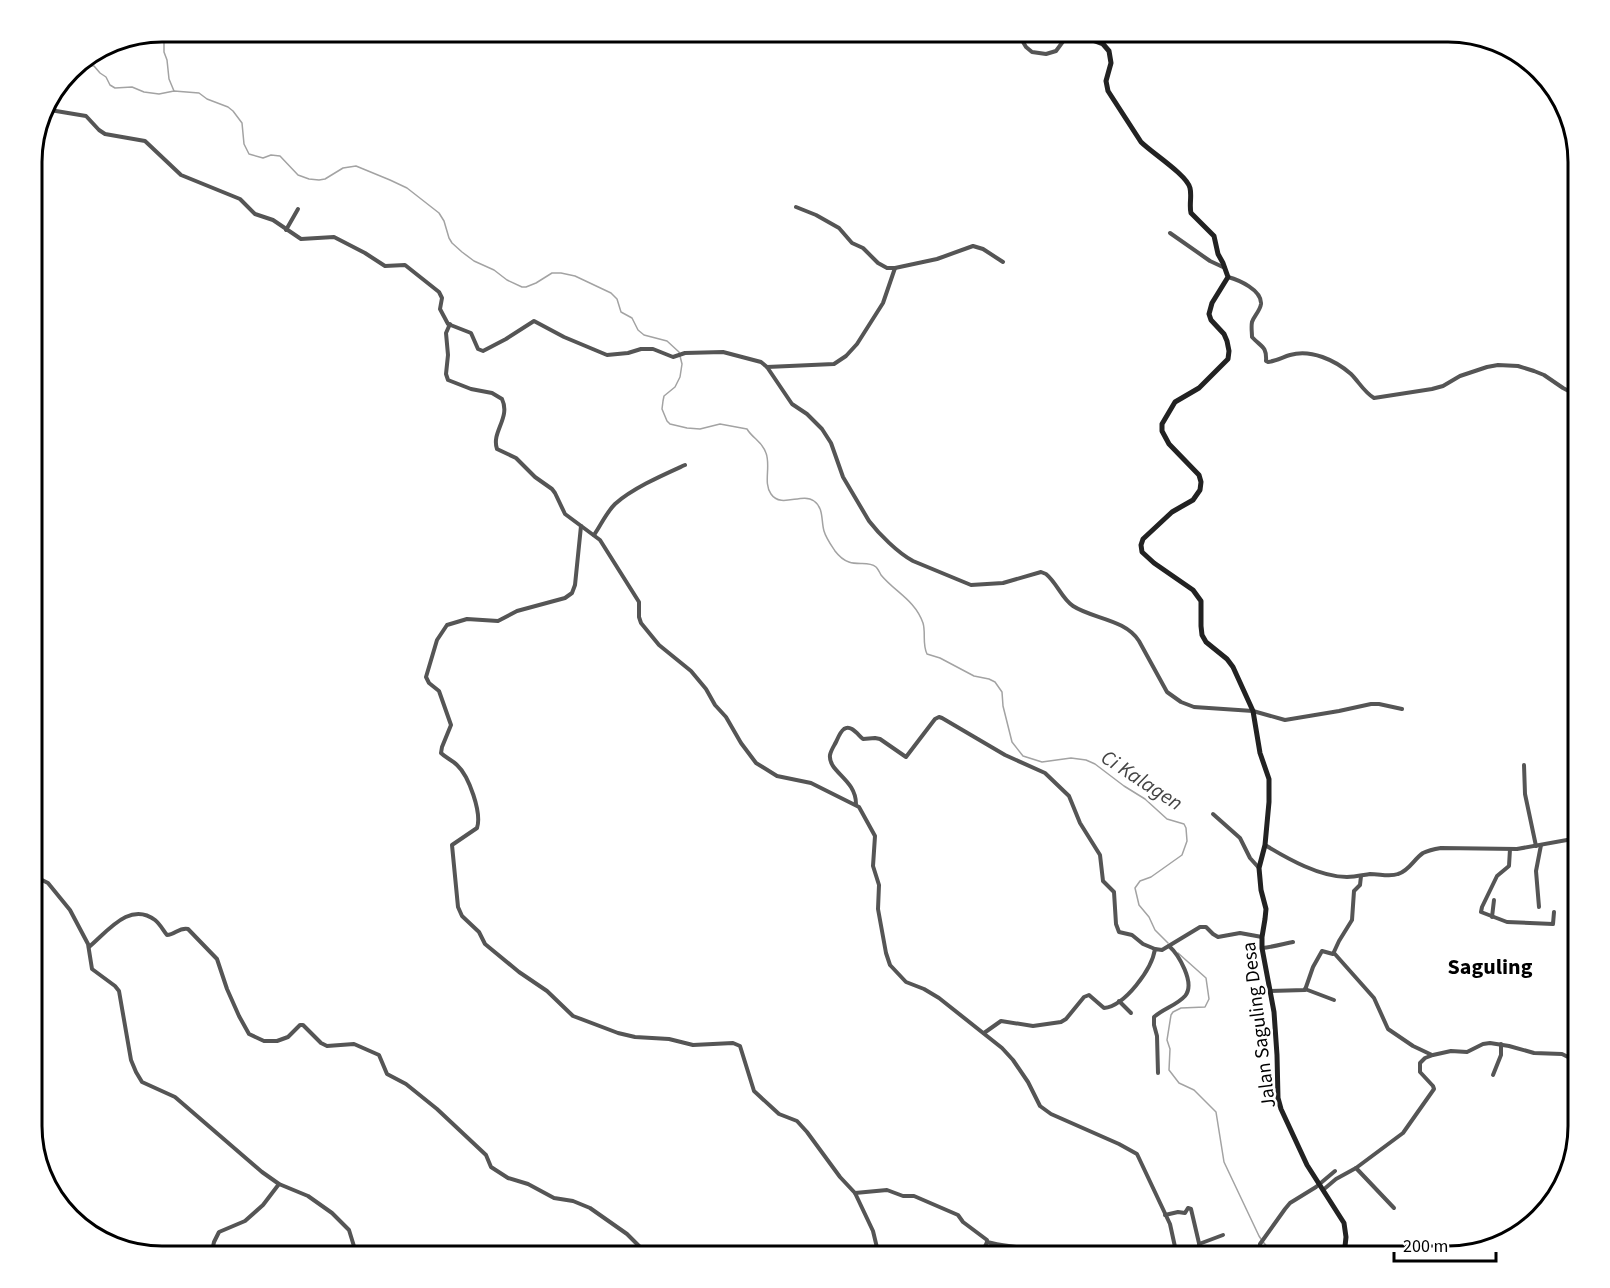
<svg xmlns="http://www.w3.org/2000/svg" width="1610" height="1288" viewBox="0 0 1610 1288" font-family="'Source Sans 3',sans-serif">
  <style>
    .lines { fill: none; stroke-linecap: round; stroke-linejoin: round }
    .stream { stroke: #a3a3a3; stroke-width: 1.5 }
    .street { stroke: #555; stroke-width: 4 }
    .secondary { stroke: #222; stroke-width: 5 }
    .labels { text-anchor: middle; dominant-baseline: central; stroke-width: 5; stroke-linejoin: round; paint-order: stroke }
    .street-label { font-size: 20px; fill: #000; stroke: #fff }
    .water-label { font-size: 21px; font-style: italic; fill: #444; stroke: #fff }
    .quarter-label { font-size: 22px; font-weight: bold; fill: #000; stroke: #fff }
    .rim { fill: none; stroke: #000; stroke-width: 3 }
  </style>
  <rect width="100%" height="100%" fill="#fff"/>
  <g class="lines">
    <g class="stream">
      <path d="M167,32l-3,10v10l3,8 2,19 5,12"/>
      <path d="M76,64l18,2 6,7 6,4 4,8 5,3 17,-1 12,5 15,2 15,-3 25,2 8,6 21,8 5,4 9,12 2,21 5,10 14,4 8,-3 9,1 18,19 11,4 10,1 6,-1 18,-11 13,-2 34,14 17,8 32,25 5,8 5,17 3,5 10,9 12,9 20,9 13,10 15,7h4l10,-4 16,-10h9l14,3 36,17 6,6 4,13 11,6 6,12 6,5 23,6 12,11 3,12 -2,13 -5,10 -11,9 -1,5 -1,8 5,12 3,3 17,4 13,1 20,-5 27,5c6,10 15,12 19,24 5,13 -3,30 5,41 10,15 31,-2 43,7 10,7 7,20 10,30 2,7 7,14 11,20 16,21 30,7 41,16 2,2 4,6 5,8 14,17 34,25 42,48 3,10 -1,21 4,31l13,4 34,18 15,3 6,3 7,10 1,14 9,36 11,14 19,6 29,-4 15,2 9,4 29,22 21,13 22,20 17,5 2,4 1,13 -5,14 -31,22 -11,4 -5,7 4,17 10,12 6,13 13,13"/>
      <path d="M1178,953l28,25 3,21 -4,8 -24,1 -8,4 -2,3 -4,25 3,9 -1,21 10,13 15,7 22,22 8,50 35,74c15,24 19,12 41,20"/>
    </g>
    <g class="street">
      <path d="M1017,32l9,15 6,5 14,2 10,-3 14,-19"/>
      <path d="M44,109l42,7 13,14 6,4 40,7 36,34 59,24 15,15 18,6 28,19 33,-2 31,16 20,13 20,-1 34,27 3,6 -2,11 8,15 23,9 7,16 5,2 23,-12 28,-18 30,16 43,18 21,-2 13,-4h12l20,8 12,-4 38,-1 38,10 6,5 25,37 15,10 15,15 9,14 12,34 26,44c10,13 29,32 44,40l58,24 32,-2 38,-11 5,2c11,9 16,25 27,32 20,13 52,13 66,35l28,51 14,10 13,5 59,4 32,9 54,-9 32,-7h8l23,5"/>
      <path d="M796,207l20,8 23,13 13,15 11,5 15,15 9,5h8l42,-9 36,-13 10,3 20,13"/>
      <path d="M286,230l12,-21"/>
      <path d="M1170,233l40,28 15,7"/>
      <path d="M1228,277c11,3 34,13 33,27 -1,7 -7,12 -9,18 -1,5 0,10 0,15 9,10 15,9 14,24l2,1c8,-1 15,-5 22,-7 21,-6 45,5 61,19 8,8 13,18 23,24l58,-9 11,-3 17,-10 27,-9 11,-2 20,1 16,5 10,4 19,13 15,8"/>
      <path d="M450,324l-4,9 2,22 -2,19 2,6 23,9 21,4 10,6c9,19 -11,33 -5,50l19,9 19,19 17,12 3,4 10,21 35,26 39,62v15l2,6 18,22 32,26 15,18 9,16 11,12 15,26 15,20 21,13 34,7 48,24 16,29 -2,30 6,19 -1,24 8,44 4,12 16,17 18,7 15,9 63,50 11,12 15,22 12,24 11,8 68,30 18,10 33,70 7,32"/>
      <path d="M767,367l67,-3 12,-8 11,-12 26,-41 12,-35"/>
      <path d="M581,526l-6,59 -3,8 -7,5 -48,13 -19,10 -31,-2 -20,6 -10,15 -11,37 3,6 10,8 12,34 -9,22 -1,6c5,5 11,7 16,12 12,11 25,48 20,63l-25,17 6,62 4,9 17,16 6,12 34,28 28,19 26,25 45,17 17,4 34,2 24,6 40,-2 7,3 14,45 25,23 18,7 10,11 33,45 15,16 18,38 6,25"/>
      <path d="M594,535c7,-10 12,-22 21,-31 18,-16 48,-29 70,-39"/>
      <path d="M1524,765l1,29 11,52"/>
      <path d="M856,804c0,-25 -28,-32 -26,-49 1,-5 4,-9 6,-13 2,-4 4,-10 8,-13 7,-5 14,6 19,10l12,-1 5,1 26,18 29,-38 4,-2 3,1 63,37 40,18 24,23 11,27 20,32 3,26 11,11 2,32 3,8 13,3 11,9 12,5"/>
      <path d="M1213,814l27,24 10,20 9,10"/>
      <path d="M1265,845c23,14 55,32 82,32 8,0 16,-2 23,-3 10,0 20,3 28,0 11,-3 16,-15 25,-21 6,-3 12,-4 18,-5l76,1 61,-11"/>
      <path d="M1510,849l-1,17 -12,10 -15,31 -1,5 26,10 46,2 1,-12"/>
      <path d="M32,875l16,8 22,27 18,34 4,25 23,17 4,5 12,69 5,12 6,10 33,15 87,75 17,12 29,12 24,17 17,17 8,26"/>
      <path d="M1539,907l-3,-36 5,-26"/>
      <path d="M1492,917l2,-17"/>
      <path d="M89,947c19,-16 41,-46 66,-27 5,4 8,10 12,15 8,0 12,-8 21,-6l29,30 10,30 12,27 10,18 15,7h13l11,-4 12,-12h3l18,18 6,3 27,-2 25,11 8,19 19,10 31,25 49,46 5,12 17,11 20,6 26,14 19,3 17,7 37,26 22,22"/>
      <path d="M1262,948c11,-1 21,-4 31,-6"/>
      <path d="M1334,953l40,45 14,31 25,17 19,9"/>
      <path d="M1305,989l29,11"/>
      <path d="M1270,991l35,-1 8,-23 9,-16 11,3 6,-13 13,-21 2,-29 6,-6 1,-9"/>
      <path d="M1119,1001l12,12"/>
      <path d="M984,1033l17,-12 32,5 28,-4 5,-3 18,-22 5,-2 15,13c21,-2 48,-39 51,-59l7,1 38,-23h6l7,7 5,3 22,-4 22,4"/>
      <path d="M1158,1073l-1,-37 -3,-11v-8c9,-8 23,-12 31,-21 11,-13 -7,-42 -16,-50"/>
      <path d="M1493,1075l8,-20v-11"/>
      <path d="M1356,1168l38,40"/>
      <path d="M1323,1190l13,-11 20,-11 47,-35 31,-44 -1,-3 -13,-14v-9l5,-5 8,-3 18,-4 16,1 16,-8 7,-1 19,3 25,7 28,1 16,8"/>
      <path d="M855,1193l32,-3 16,6h11l44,19 5,7 24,18c1,6 -7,10 -8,16"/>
      <path d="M1165,1215l13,-3 7,1 3,-5 3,1 11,47"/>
      <path d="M987,1242c14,4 27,4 41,7"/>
      <path d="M1199,1244l24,-9"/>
      <path d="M211,1256l3,-14 5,-10 26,-11 18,-16 16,-21"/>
      <path d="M1259,1256l1,-12 25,-35 5,-6 26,-16 19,-16"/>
    </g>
    <path class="secondary" d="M1083,32l12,9 8,3 6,7 2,12 -5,18 2,10 33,51c11,11 46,33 49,46 2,8 -1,17 1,25l23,23 4,18 5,9 5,14 -16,26 -3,11 2,6 13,14 3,7 2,10 -1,8 -29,29 -24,14 -13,22v7l7,13 30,31 2,7 -1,8 -7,10 -21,12 -29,27 -2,6 1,7 12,11 39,27 8,11v25l1,9 4,7 21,17 6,8 20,44 7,42 9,26v23l-4,43 -6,23 2,22 5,19 -1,10 -3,18v11l12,64 3,43 1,43 3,11 26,56 37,58 2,14 -2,19"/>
  </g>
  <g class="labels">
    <g class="street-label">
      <text transform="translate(1259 1025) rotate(-97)">Jalan Saguling Desa</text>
    </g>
    <g class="water-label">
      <text transform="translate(1142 780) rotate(33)">Ci Kalagen</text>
    </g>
    <g class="quarter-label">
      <text x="1490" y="967">Saguling</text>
    </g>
  </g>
  <path d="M0 0H1610V1288H0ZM162 42H1448A120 120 0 0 1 1568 162V1126A120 120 0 0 1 1448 1246H162A120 120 0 0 1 42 1126V162A120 120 0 0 1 162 42Z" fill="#fff" fill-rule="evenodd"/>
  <path class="rim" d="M162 42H1448A120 120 0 0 1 1568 162V1126A120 120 0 0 1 1448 1246H162A120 120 0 0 1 42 1126V162A120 120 0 0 1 162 42Z"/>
  <path d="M1394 1252v9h102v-9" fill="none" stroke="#000000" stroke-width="3"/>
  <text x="1403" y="1252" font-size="18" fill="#000000" stroke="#ffffff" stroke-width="4.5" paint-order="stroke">200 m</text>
</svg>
